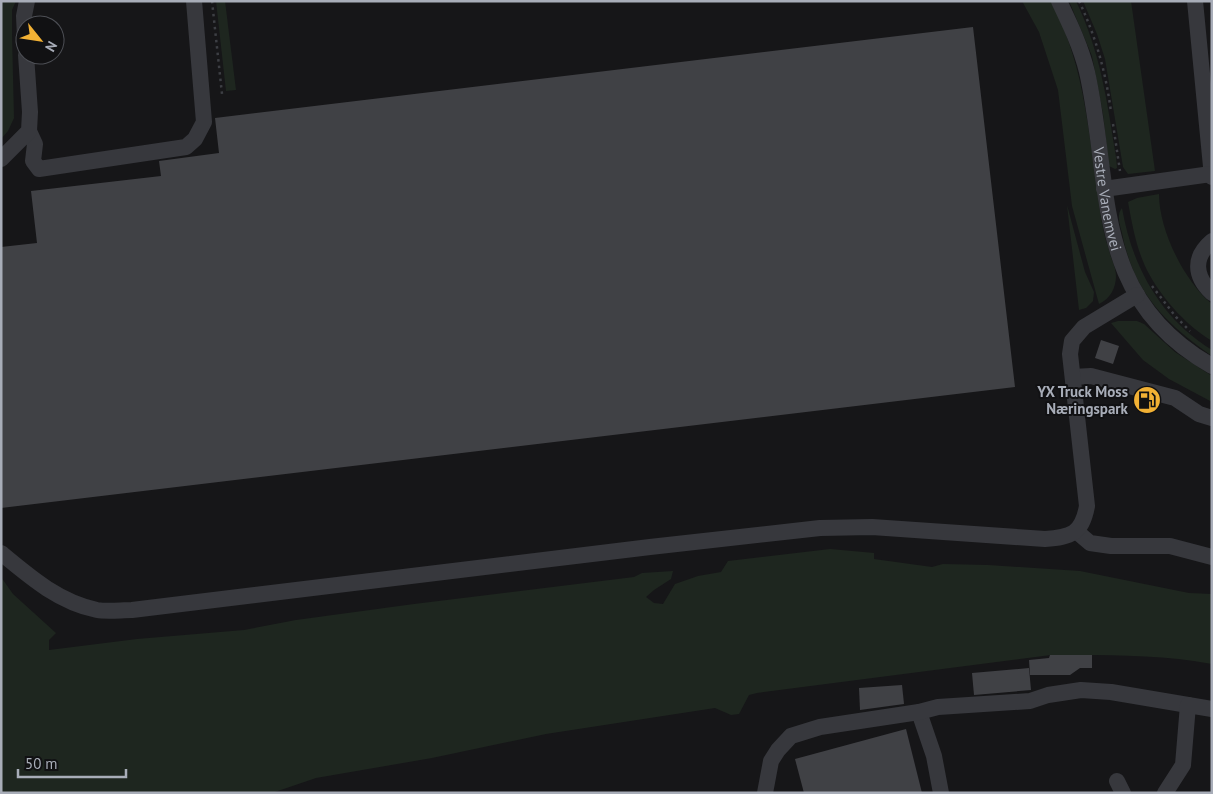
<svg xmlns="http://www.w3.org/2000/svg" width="1213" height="794" viewBox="0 0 1213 794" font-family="'PT Sans',sans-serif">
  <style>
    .green { fill: #1e261f }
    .building { fill: #404145 }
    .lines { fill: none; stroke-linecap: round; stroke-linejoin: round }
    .path { stroke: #3d3f44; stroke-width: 2.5; stroke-dasharray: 2.5 4; stroke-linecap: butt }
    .minor { stroke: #37383d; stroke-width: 16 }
    .labels { text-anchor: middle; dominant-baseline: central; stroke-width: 4; stroke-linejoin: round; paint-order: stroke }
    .street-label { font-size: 15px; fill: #a8adb8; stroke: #111113 }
    .poi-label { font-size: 15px; font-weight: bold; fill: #a8adb8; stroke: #111113; text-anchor: end }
  </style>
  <rect width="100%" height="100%" fill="#161618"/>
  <g class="green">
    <path d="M1,1h15l-4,9v24l2,84 -6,13 -7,8z"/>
    <path d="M216,1h9l11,89 -10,1z"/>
    <path d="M1022,1h29c36,68 38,141 50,216 2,11 4,22 8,33 2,9 7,17 7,26 0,12 -6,23 -17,28l-27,-98 -14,-116 -19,-58z"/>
    <path d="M1069,1h7c25,53 31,100 40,156l1,11 -2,1 -6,-3 -6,-52 -11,-58z"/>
    <path d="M1083,1h48l24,170 -27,3 -5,-7 -18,-108 -8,-25z"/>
    <path d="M1159,194c0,36 25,87 53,110v37c-27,-16 -54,-47 -67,-75 -9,-20 -13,-42 -17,-64l9,-4z"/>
    <path d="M1067,205l18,67 9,20 -1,9 -7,7 -7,2z"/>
    <path d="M1122,208c10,58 38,110 90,142v6c-48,-34 -78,-63 -90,-123 -2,-8 -6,-18 0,-25z"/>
    <path d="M1118,321h19l7,3 31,28 37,24v26l-43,-23 -26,-19 -32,-37z"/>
    <path d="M830,549l44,4v6l58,8 11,-3 45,1 92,6 109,22 23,1v70c-53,-10 -108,-9 -161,-9l-294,38 -8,2 -10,19 -8,1 -16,-7 -169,26 -114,24 -116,20 -44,15h-271v-216l12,17 43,39 -7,7v10l88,-11 107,-9 52,-10 118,-16 220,-27 8,-4 31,-2 -2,8 -17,11 -8,7 8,6 9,1 12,-20 23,-8 23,-4 7,-11z"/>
  </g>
  <g class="building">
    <path d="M973,27l42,360 -1014,121v-261l36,-4 -6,-52 130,-15 -2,-15 60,-8 -4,-35z"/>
    <path d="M1101,340l18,6 -6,18 -18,-6z"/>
    <path d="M1050,655h42v13h-12l-10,7h-40l-1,-15 20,-2z"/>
    <path d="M1029,668l2,22 -57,5 -2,-22z"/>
    <path d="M902,685l2,19 -44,6 -1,-22z"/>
    <path d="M906,729l16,64h-118l-9,-34z"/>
  </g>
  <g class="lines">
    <g class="path">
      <path d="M212,1l10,93"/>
      <path d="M1079,1c17,36 27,72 32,111"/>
      <path d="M1113,124l7,47"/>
      <path d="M1152,286l24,31 14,14"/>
    </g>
    <g class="minor">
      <path id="s1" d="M1059,1c11,23 22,46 28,71 26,115 3,225 125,294"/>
      <path d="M1195,1l17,176"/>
      <path d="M25,37l-1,-21 3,-15"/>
      <path d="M29,131l6,13 -2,17 6,8 147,-22 9,-8 9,-17 -10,-121"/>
      <path d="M1,159l28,-28 1,-19 -4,-57"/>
      <path d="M1104,189l107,-15"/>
      <path d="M1212,241c-19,16 -18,35 0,52"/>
      <path d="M1073,377l18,-1 84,22 24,16 13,4"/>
      <path d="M1076,531l14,12 21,3h59l42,11"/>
      <path d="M1,553c30,25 58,49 96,57 11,2 24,0 35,0l518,-63 170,-19 52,-1 173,12c26,-2 37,-5 42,-33l-17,-152 2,-13 12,-14 53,-32"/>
      <path d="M919,712l15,44 7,37"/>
      <path d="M1117,781l6,12"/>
      <path d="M765,793l6,-32 7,-11 13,-14 29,-9 99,-15 19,-5 92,-6 18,-6 33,-5 30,2 77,13"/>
      <path d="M1165,793l18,-28 5,-60 24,4"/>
    </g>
  </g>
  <defs>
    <g id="fuel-disc" transform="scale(1.4375)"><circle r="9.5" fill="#f2b134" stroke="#111113"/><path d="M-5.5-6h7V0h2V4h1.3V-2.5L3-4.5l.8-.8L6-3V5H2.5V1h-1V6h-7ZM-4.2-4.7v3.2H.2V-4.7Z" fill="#111"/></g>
  </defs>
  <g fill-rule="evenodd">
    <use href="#fuel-disc" x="1147" y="400"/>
  </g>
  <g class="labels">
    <g class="street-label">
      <text stroke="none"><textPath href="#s1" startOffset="205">Vestre Vanemvei</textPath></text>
    </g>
    <g class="poi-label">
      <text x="1128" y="391">YX Truck Moss<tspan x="1128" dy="17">Næringspark</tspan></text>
    </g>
  </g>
  <rect width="1213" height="794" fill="none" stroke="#a8adb8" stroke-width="5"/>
  <g transform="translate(40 40) rotate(120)"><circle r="24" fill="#111113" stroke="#4d4f55"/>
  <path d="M0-4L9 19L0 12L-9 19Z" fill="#f2b134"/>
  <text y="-8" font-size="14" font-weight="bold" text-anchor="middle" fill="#a8adb8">N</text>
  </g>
  <path d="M18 769v8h108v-8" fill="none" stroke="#a8adb8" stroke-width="2.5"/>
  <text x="25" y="769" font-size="15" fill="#a8adb8" stroke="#111113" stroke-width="4" paint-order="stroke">50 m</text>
</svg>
